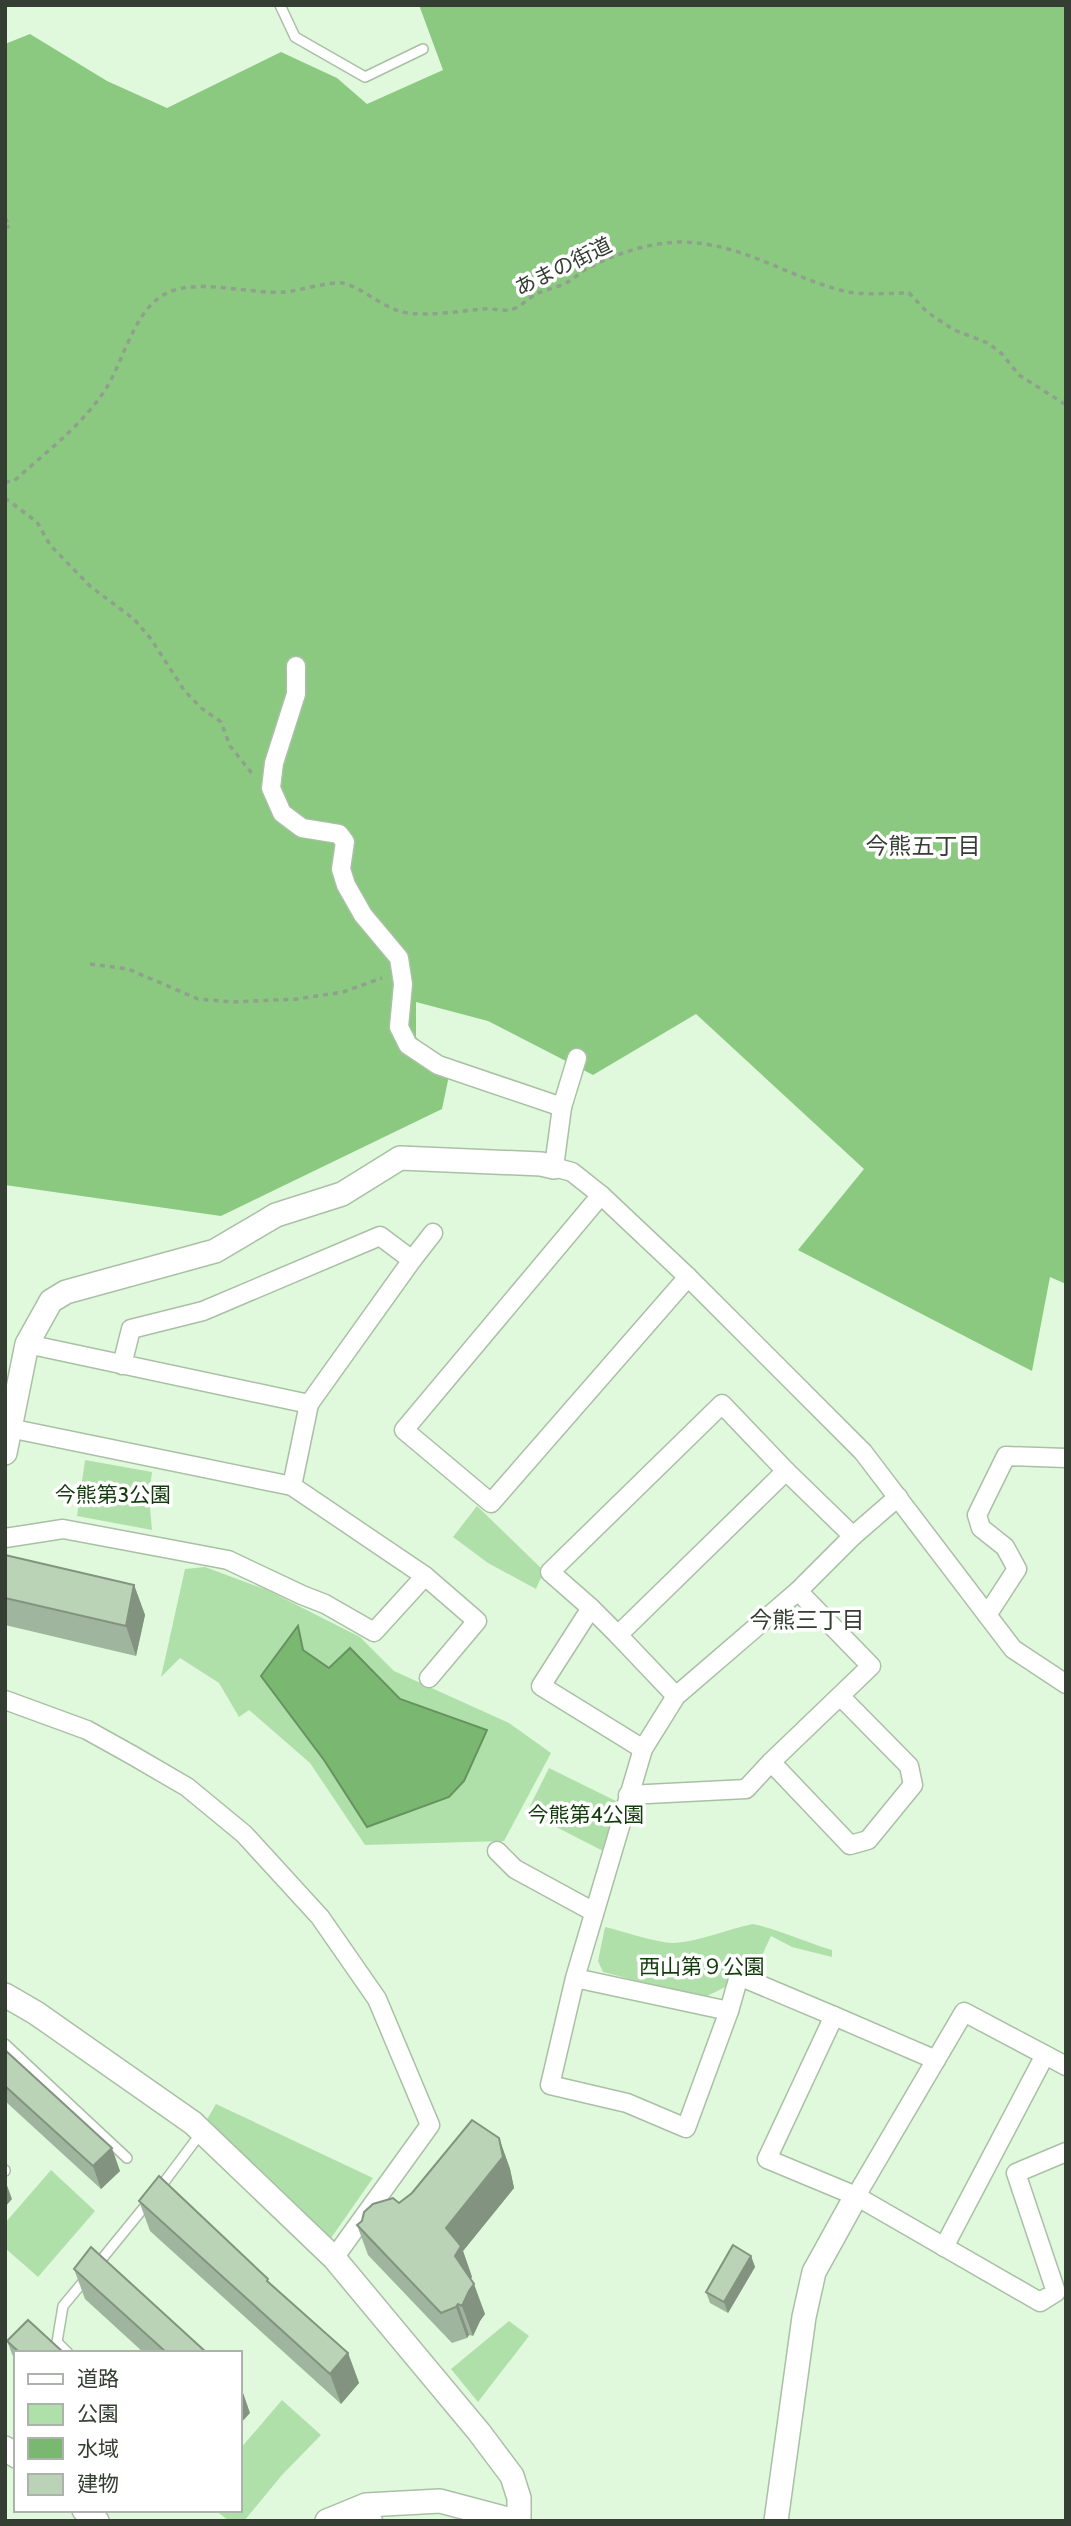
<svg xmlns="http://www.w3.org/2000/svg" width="1071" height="2526" viewBox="0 0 1071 2526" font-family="Cabin,'Noto Sans JP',sans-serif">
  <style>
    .green { fill: #b0e0a9 }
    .forest { fill: #8bc981 }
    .water { fill: #7ab770; stroke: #65935e; stroke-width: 2 }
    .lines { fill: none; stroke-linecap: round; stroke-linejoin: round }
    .service-casing { stroke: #a9c0a5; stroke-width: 12 }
    .minor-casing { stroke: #a9c0a5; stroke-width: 21 }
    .tertiary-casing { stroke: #a9c0a5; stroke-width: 26 }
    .path { stroke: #8fa08c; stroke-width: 3.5; stroke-dasharray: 5 5; stroke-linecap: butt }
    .service { stroke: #fff; stroke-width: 9 }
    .minor { stroke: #fff; stroke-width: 18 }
    .tertiary { stroke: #fff; stroke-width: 23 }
    .wall { fill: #a0b59d }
    .shaded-wall { fill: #82937f }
    .building { fill: #bad2b6; stroke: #82937f; stroke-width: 2 }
    .labels { text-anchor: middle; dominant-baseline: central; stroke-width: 7; stroke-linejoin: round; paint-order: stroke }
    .street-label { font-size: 21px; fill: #353e33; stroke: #fff }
    .park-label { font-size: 21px; fill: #133c0c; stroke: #fff }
    .neighbourhood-label { font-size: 23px; fill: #353e33; stroke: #fff }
  </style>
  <rect width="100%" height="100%" fill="#e0f9dc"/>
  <g class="green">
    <path d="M85,1460l67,12 -3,24 3,34 -75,-14z"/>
    <path d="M477,1506l67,65 -8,18 -48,-26 -35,-26z"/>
    <path d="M205,1567l62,23 93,47 34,34 115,52 42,30 -47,88 -139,4 -55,-82 -61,-53 -10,7 -20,-34 -39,-25 -19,19 24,-108z"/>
    <path d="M549,1768l71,35 -15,49 -78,-40z"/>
    <path d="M753,1924c28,6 52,18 79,26v7l-40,-10 -21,-11 -17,37 -51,25 -100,-26 -5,-11 7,-34c18,4 51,16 69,16 25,-1 53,-14 79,-19z"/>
    <path d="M216,2104l157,74 -44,63 -123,-120z"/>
    <path d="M51,2170l44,41 -57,66 -33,-29v-25z"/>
    <path d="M509,2321l20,15 -51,66 -27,-33z"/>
    <path d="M282,2400l39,35 -39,40 -38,46h-15l-14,-11h25v-61z"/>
  </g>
  <path class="forest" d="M419,5h647v1279l-16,-7 -18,94 -234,-121 66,-81 -168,-155 -103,61 -105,-54 -72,-19v35l34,34 -8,38 -221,107 -216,-31v-1141l25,-10 77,47 60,27 114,-56 56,26 30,26 76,-34z"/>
  <path class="water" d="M298,1626l5,24 26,18 21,-20 50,51 87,31 -23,51 -15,16 -82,30 -43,-67 -63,-84z"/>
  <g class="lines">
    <g class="service-casing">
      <g id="service">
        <path d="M280,5l15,32 70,40 58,-28"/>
        <path d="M5,2044l122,114"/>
        <path d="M5,2170v1"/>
        <path d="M159,2189l42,-56"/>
        <path d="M97,2265l53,-65"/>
        <path d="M68,2353l-11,-11 6,-36 25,-30"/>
      </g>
    </g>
    <g class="minor-casing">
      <g id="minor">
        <path d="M296,666v28l-22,69 -3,25 11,25 20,15 37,6 6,8 -4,27 5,16 17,30 36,43 4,26 -4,43 9,18 30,20 124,42"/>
        <path d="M577,1058l-15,49 -8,60 18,5 29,23 87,82 175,175 150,197 53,35"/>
        <path d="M601,1195l-197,235 87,73 197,-226"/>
        <path d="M412,1260l21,-27"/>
        <path d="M27,1344l282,60 103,-144 -32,-24 -177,75 -72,18 -9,36"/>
        <path d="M9,1428l283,58 133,90"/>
        <path d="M292,1486l17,-82"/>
        <path d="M5,1538l58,-9 165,31 74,35 23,9 49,28 51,-56 52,45 -48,57"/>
        <path d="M591,1608l-50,78 102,63"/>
        <path d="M987,1615l30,-46 -12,-22 -24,-19 -4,-13 29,-59 60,2"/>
        <path d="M618,1635l-27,-27 -41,-36 172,-168 64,67"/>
        <path d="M676,1696l-58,-61 168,-164 67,65"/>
        <path d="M5,1700l82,30 45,25 55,32 57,47 76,83 57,82 53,126 -96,133"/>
        <path d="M771,1762l79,83 18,-5 45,-55 -4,-19 -68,-69"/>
        <path d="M628,1795l118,-6 25,-27 100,-96 -73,-75"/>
        <path d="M497,1851l18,18 79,43"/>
        <path d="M575,1978l154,33 -43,117 -59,-25 -77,-18 25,-107 68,-229 33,-53 122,-105 55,-55 45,-39"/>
        <path d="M729,2011l10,-35 95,40 -67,143 89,37 184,106 16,-10 -40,-119 50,-21"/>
        <path d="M834,2016l102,44"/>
        <path d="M856,2196l108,-184 102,54"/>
        <path d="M944,2247l101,-192"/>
        <path d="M366,2505l7,16"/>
      </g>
    </g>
    <g class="tertiary-casing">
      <g id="tertiary">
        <path d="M5,1453l22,-109 24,-43 15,-9 149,-41 61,-36 66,-21 58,-36 141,6 13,3"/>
        <path d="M5,1995l31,18 157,110 141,135 145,174 33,44 7,22v23"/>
        <path d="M5,2448l11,8"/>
        <path d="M84,2510l13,11"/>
        <path d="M327,2521l39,-16 74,-4 75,20"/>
        <path d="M776,2521l28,-204 10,-45 42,-76"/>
      </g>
    </g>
    <g class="path">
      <path d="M5,218l5,8 -5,2"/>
      <path d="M5,482l9,-1c33,-30 69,-56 93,-94 16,-27 27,-72 53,-90 31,-22 88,-2 125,-5 12,-1 47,-11 57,-9 23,5 43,28 67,30 20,3 52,-2 74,-4 8,-1 18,2 26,1 9,-1 19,-11 27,-16 10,-5 21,-6 30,-11 8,-4 14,-11 22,-15 27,-14 60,-25 91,-26 61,0 105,33 161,48 22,6 47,3 69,3l18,19 27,18 34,13 14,11 17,21 47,30"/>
      <path d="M5,498l32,24 13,23 40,41 44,33 17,20 33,51 16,17 21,15 9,24 24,30"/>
      <path d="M90,964l38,5 70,30 35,3 64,-3 46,-7 39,-14"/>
    </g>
    <use href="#service" class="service"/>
    <use href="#minor" class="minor"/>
    <use href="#tertiary" class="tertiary"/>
  </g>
  <g class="wall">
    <path d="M5,1555l129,30 11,30 -9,41 -131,-31z"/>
    <path d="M5,2050l115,121 -19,18 -96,-88z"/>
    <path d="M499,2138l11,31 4,19 -51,63 9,26 -2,2 15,35 -5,7 -7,15 -4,-1 -2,3 -15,5 -84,-88 -11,-30 42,-22z"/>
    <path d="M139,2201l131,82 78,70 11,30 -18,21 -191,-173z"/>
    <path d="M751,2256l4,11 -27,46 -18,-10 -4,-11z"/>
    <path d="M74,2269l133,84h-63l-59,-54z"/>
    <path d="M7,2341l57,12h-48v11z"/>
  </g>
  <g class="shaded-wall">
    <path d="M134,1585l11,30 -9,41 -10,-30z"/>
    <path d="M499,2138l11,31 4,19 -51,63 9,26 -6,9 -20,-58z"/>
    <path d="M112,2148l8,23 -19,18 -8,-23z"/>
    <path d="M5,2180l7,19 -7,8z"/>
    <path d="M751,2256l4,11 -27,46 -4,-11z"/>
    <path d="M474,2284l11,30 -5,7 -7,15 -11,-30 7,-15z"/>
    <path d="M458,2304l11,31 -2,3 -11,-31z"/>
    <path d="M348,2353l11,30 -18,21 -11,-30z"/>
    <path d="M240,2384l10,29 -10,11z"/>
  </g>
  <g class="building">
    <path d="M5,1555l129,30 -8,41 -121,-28z"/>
    <path d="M5,2050l107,98 -19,18 -88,-80z"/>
    <path d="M472,2120l27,18 4,19 -57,71 15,18 -6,10 19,28 -5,7 -7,15 -4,-2 -2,3 -15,6 -84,-88 5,-4 2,-9 9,-8 20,-6 6,5 13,-10z"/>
    <path d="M159,2176l109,103 -1,2 81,72 -18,21 -191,-173z"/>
    <path d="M733,2245l18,11 -27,46 -18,-10z"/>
    <path d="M91,2247l116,106h-40l-93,-84z"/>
    <path d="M28,2320l36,33h-44l-13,-12z"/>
  </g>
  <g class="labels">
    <g class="street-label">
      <text transform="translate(563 266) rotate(-26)">あまの街道</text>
    </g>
    <g class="park-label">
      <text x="113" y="1494">今熊第3公園</text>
      <text x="586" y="1814">今熊第4公園</text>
      <text x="702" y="1966">西山第９公園</text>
    </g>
    <g class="neighbourhood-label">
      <text x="923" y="846">今熊五丁目</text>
      <text x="807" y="1620">今熊三丁目</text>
    </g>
  </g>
  <rect width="1071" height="2526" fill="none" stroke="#353e33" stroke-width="14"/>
  <rect x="14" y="2351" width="228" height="161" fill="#ffffff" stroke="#aeb2ad" stroke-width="2"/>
  <rect x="28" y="2374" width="35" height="10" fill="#ffffff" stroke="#aeb2ad" stroke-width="2"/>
  <text x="77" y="2386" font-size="21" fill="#353e33">道路</text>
  <rect x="28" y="2404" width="35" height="21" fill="#b0e0a9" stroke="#aeb2ad" stroke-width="2"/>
  <text x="77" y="2421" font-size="21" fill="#353e33">公園</text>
  <rect x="28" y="2438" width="35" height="21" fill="#7ab770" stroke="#aeb2ad" stroke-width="2"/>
  <text x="77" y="2456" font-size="21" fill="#353e33">水域</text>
  <rect x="28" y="2474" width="35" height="21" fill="#bad2b6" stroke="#aeb2ad" stroke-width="2"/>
  <text x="77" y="2491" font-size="21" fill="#353e33">建物</text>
</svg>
